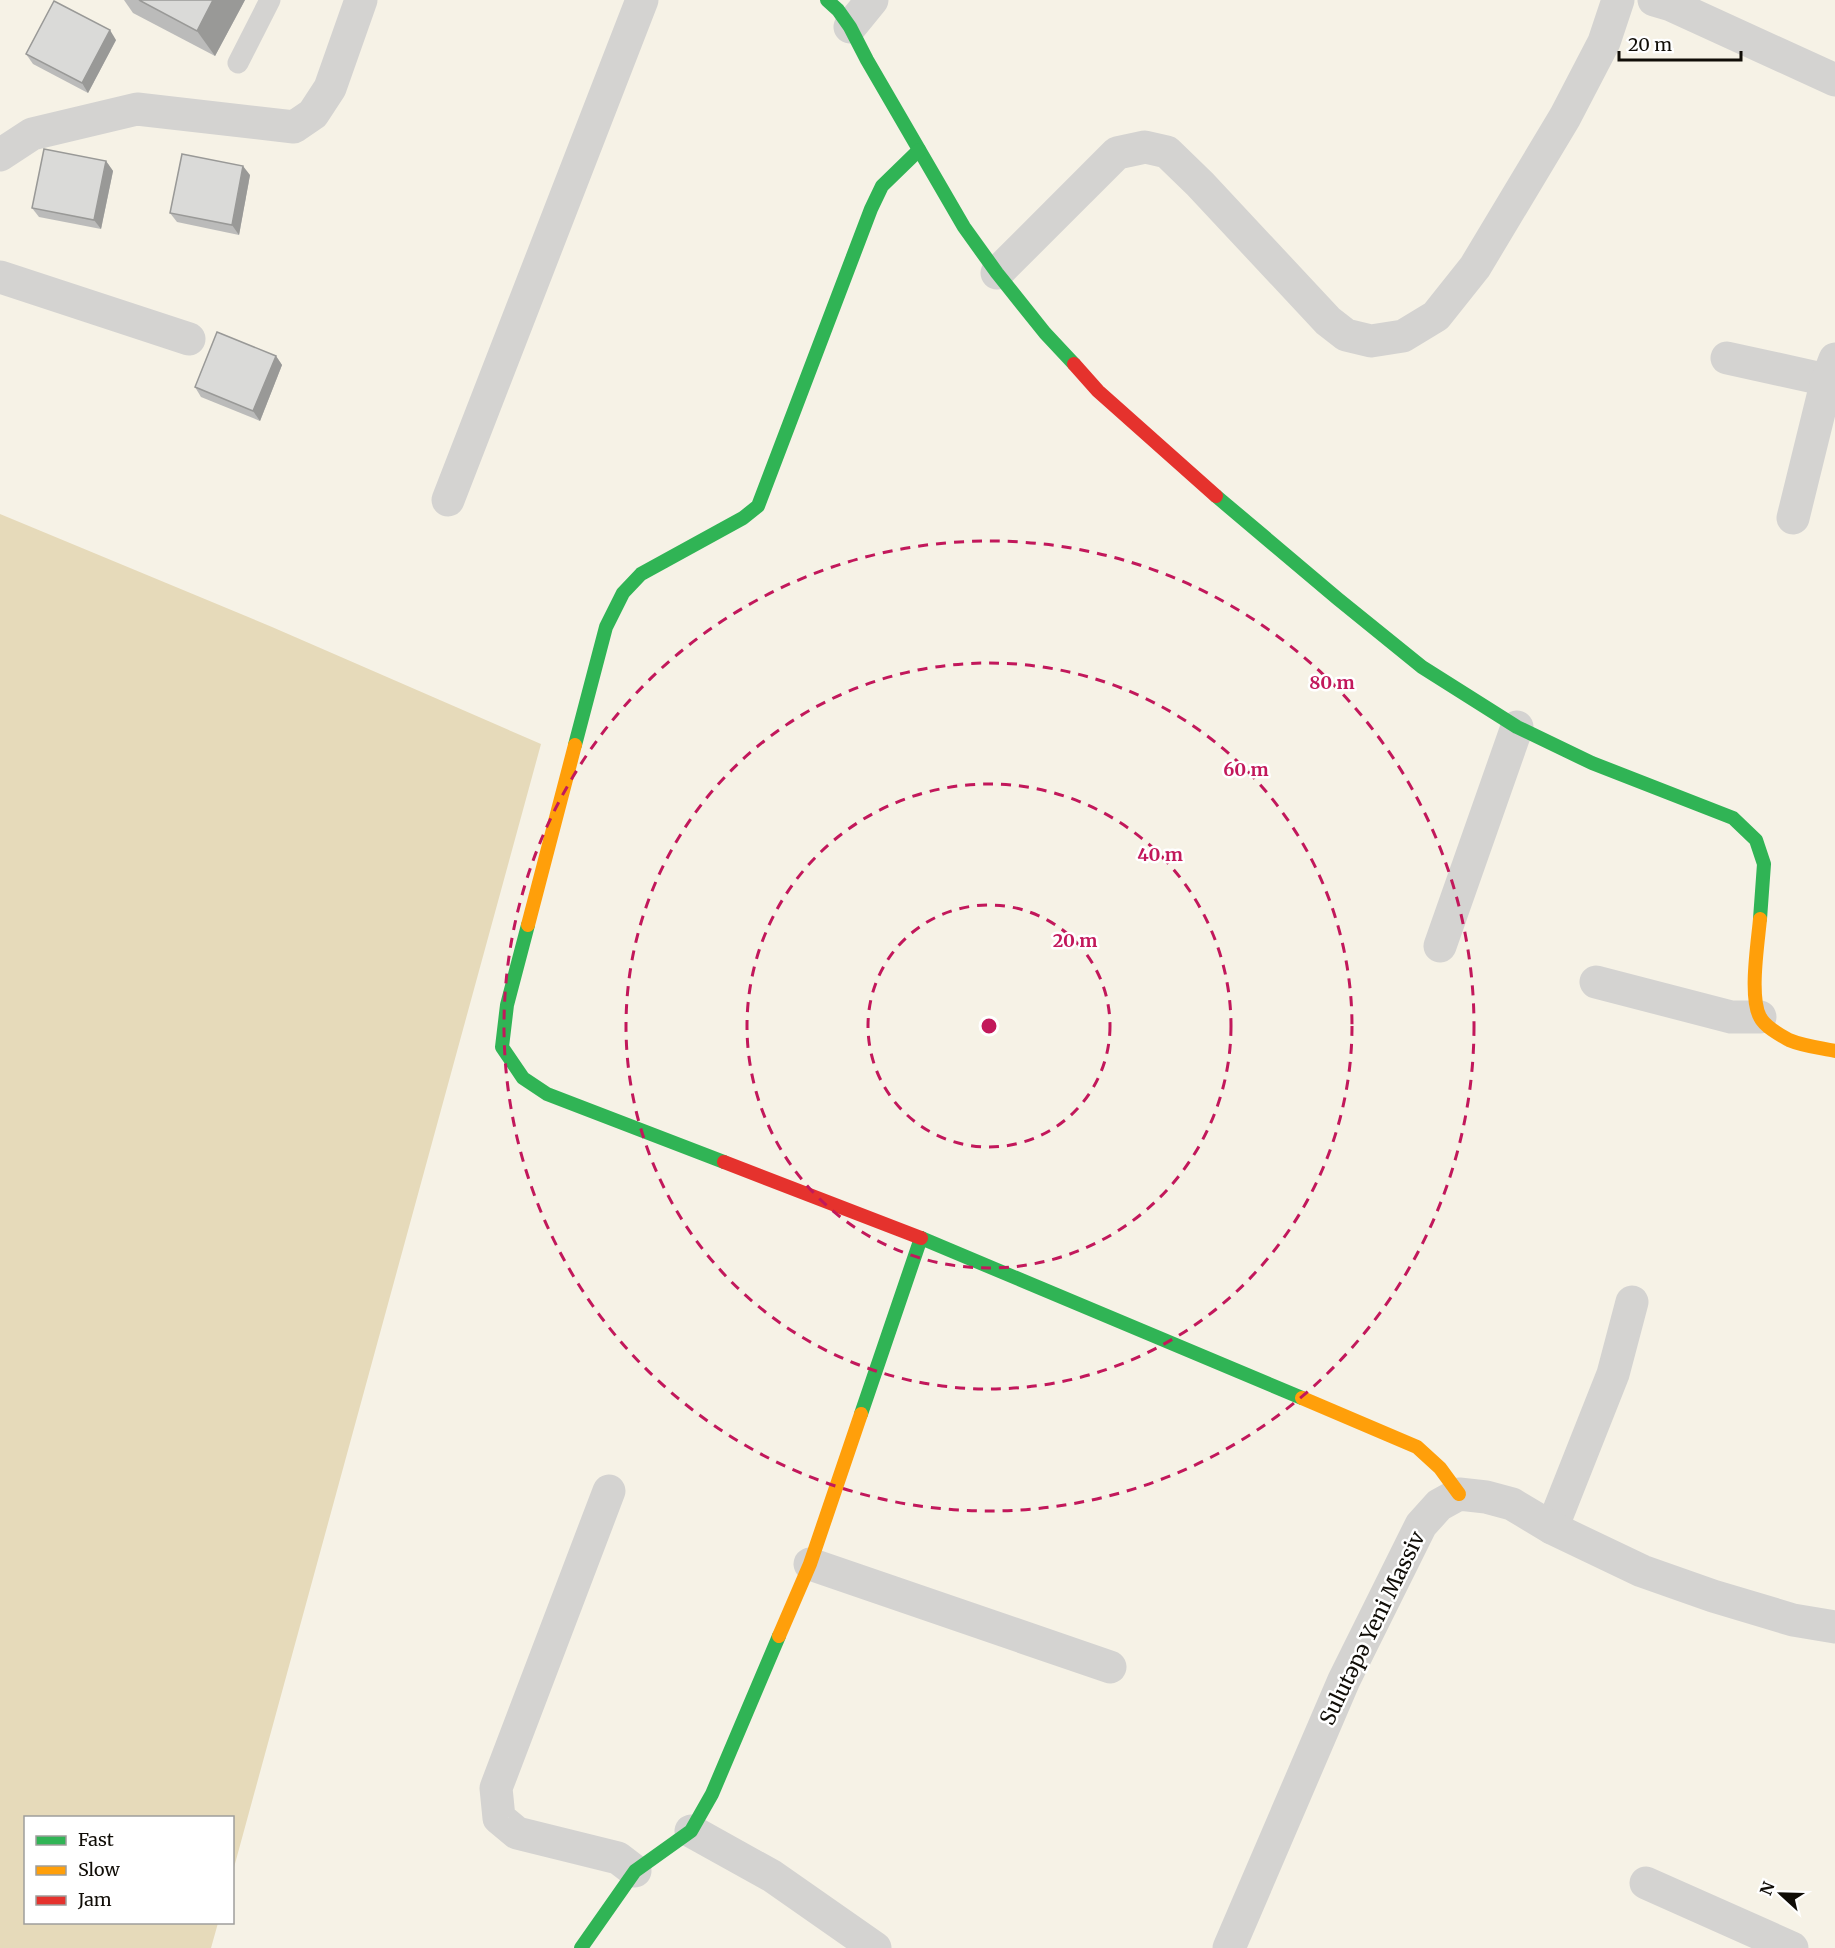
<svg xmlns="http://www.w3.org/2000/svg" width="1835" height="1948" viewBox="0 0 1835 1948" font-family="Merriweather,serif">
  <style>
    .green { fill: #e6daba }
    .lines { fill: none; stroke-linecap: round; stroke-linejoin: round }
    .lane { stroke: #d4d3d1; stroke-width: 21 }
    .street { stroke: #d4d3d1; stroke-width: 33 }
    .fast { stroke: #30b455; stroke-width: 14 }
    .slow { stroke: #ff9f0a; stroke-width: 14 }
    .jam { stroke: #e5322d; stroke-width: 14 }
    .wall { fill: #bbbbba }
    .shaded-wall { fill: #999997 }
    .building { fill: #dadad8; stroke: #999997; stroke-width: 1.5 }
    .ring { fill: none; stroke: #c2185b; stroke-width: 3; stroke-dasharray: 10 8 }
    .labels { text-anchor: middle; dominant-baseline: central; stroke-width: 5; stroke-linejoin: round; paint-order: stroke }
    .street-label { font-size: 21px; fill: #100d07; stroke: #fff }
    .centre { fill: #c2185b; stroke: #fff; stroke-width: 3 }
    .ring-label { font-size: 18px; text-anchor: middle; font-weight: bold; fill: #c2185b; stroke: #fff; stroke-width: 5; stroke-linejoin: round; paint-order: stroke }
  </style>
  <rect width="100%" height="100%" fill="#f6f2e6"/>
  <path class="green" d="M0,514l272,113 269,117 -308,1127 -1,-53h-206v104l192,1 -7,25h-211z"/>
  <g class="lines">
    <path class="lane" d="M238,63l32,-63"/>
    <g class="street">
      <path d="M1654,0l17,5 164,75"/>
      <path d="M850,27l22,-27"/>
      <path d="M0,155l32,-21 105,-25 157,18 19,-13 17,-26 31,-88"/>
      <path d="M997,273l120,-120 28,-6 22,5 33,32 128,137 18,14 25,6 32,-5 33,-20 39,-49 90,-150 39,-75 14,-42"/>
      <path d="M0,277l189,62"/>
      <path d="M1727,358l100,22"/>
      <path d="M448,500l194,-500"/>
      <path d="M1793,518l34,-138 8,-21"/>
      <path d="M1440,946l77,-219"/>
      <path d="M1596,982l135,35h29"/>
      <path d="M609,1491l-113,297 3,30 18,15 101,25 17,13"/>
      <path d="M1552,1528l61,-154 19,-72"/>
      <path d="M810,1564l300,103"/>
      <path d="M691,1831l81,45 103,72"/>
      <path d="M1646,1883l146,65"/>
      <path d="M1229,1948l115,-268 77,-155 18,-20 20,-11 27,3 26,7 40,24 90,43 71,25 80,24 42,7"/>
    </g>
    <g class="fast">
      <path d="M827,0l11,10 12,17 17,33 97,167 33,46 48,60 29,31"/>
      <path d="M1216,496l122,103 84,68 95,60 75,36 141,55 23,22 8,24 -4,55"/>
      <path d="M575,745l31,-118 17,-34 18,-19 102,-56 15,-12 113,-297 11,-23 37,-36"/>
      <path d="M528,925l-21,80 -5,42 21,31 24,16 177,68"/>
      <path d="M921,1238l381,160"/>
      <path d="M861,1414l60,-176"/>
      <path d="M581,1948l54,-77 56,-40 21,-37 67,-158"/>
    </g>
    <g class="slow">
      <path d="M1760,919c-2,23 -11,78 0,98 5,10 20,18 29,23 14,6 32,8 46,11"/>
      <path d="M528,925l47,-180"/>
      <path d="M1302,1398l115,49 23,21 19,26"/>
      <path d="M779,1636l31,-72 51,-150"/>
    </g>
    <g class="jam">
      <path d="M1074,364l24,27 118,105"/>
      <path d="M724,1162l197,76"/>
    </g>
  </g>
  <g class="wall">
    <path d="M124,0h121l-30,56 -82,-43z"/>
    <path d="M116,40l-28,53 -55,-29 -7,-10z"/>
    <path d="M106,161l7,10 -12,58 -62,-12 -7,-9z"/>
    <path d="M250,175l-11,60 -62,-13 -7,-9z"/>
    <path d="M276,356l6,9 -22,56 -59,-24 -6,-10z"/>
  </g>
  <g class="shaded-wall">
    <path d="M213,0h32l-30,56 -18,-25z"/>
    <path d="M110,30l6,10 -28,53 -6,-10z"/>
    <path d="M106,161l7,10 -12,58 -7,-9z"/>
    <path d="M243,166l7,9 -11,60 -7,-10z"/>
    <path d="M276,356l6,9 -22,56 -7,-10z"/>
  </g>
  <g class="building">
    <path d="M139,0h74l-16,31z"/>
    <path d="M54,1l56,29 -28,53 -56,-29z"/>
    <path d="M44,149l62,12 -12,59 -62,-12z"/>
    <path d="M182,154l61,12 -11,59 -62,-12z"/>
    <path d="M217,332l59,24 -23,55 -58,-24z"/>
  </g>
  <g class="ring">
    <circle cx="989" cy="1026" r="121"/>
    <circle cx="989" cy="1026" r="242"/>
    <circle cx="989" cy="1026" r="363"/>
    <circle cx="989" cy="1026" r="485"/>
  </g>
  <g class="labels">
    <g class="street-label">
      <text transform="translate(1372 1628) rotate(-64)">Sulutəpə Yeni Massiv</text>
    </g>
  </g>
  <circle cx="989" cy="1026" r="9" class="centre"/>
  <g class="ring-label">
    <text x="1332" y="689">80 m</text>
    <text x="1246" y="776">60 m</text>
    <text x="1160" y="861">40 m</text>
    <text x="1075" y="947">20 m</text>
  </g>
  <rect x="24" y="1816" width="210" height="108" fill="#ffffff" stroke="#9f9e9c" stroke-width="1.5"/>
  <rect x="36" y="1836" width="30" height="9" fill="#30b455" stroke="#9f9e9c" stroke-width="1.5"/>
  <text x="78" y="1846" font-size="18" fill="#100d07">Fast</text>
  <rect x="36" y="1866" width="30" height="9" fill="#ff9f0a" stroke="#9f9e9c" stroke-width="1.5"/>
  <text x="78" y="1876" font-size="18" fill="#100d07">Slow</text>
  <rect x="36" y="1896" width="30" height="9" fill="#e5322d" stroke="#9f9e9c" stroke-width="1.5"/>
  <text x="78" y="1906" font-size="18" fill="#100d07">Jam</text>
  <g transform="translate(1781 1894) rotate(292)" stroke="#ffffff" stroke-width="4.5" paint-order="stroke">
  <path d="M0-4.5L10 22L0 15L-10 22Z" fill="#100d07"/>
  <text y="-9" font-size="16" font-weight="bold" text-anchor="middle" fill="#100d07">N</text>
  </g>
  <path d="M1619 51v9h122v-9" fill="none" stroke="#100d07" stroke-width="3"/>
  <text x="1628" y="51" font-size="18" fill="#100d07" stroke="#ffffff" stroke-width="4.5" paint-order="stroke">20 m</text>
</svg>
